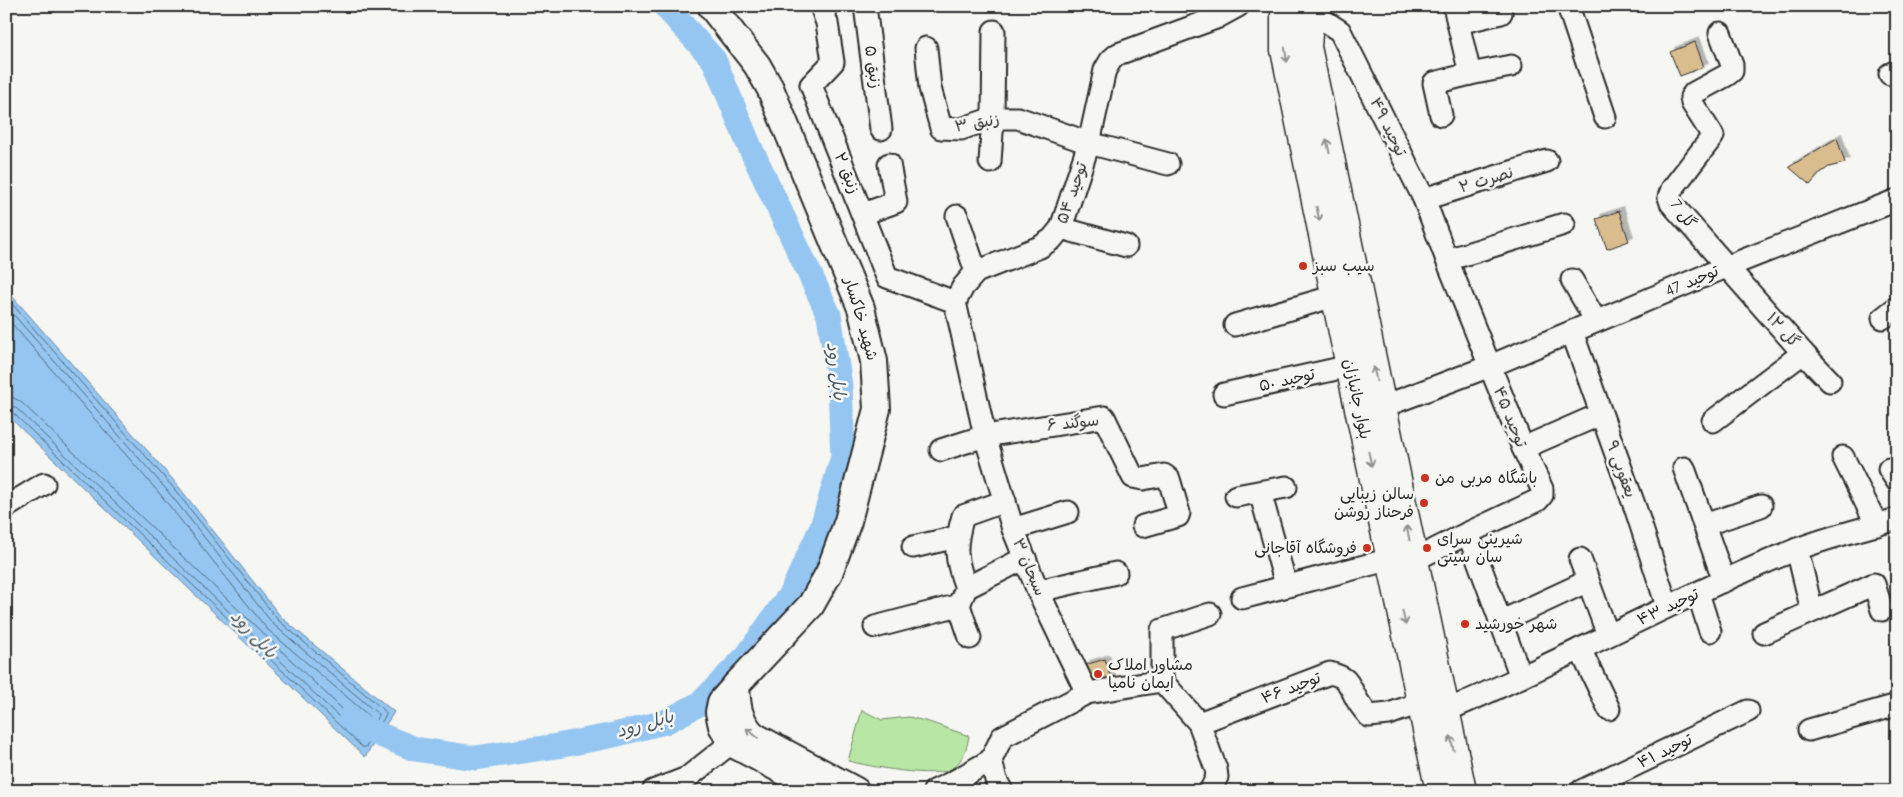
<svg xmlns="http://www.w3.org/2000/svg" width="1903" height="797" viewBox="0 0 1903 797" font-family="'Comic Neue','Playpen Sans Arabic',sans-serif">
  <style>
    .green { fill: #b7e6a5; stroke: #718868 }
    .water { fill: #94c6f1; stroke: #6a88a2 }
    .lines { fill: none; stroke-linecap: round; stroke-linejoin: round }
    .shore { stroke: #55697a; stroke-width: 1 }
    .river { stroke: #94c6f1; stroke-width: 25 }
    .building { fill: #dabd8e; stroke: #2b2b2b; filter: url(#shadow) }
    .minor-casing { stroke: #2b2b2b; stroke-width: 25 }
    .major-casing { stroke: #2b2b2b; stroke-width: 30 }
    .highway-casing { stroke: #2b2b2b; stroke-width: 31 }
    .minor { stroke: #f6f6f2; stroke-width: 21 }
    .major { stroke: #f6f6f2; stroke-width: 26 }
    .highway { stroke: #f6f6f2; stroke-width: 28 }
    .oneway { stroke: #90908e }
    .poi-dot { fill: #c8321e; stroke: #f6f6f2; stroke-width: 2 }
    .labels { text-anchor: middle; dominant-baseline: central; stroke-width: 5; stroke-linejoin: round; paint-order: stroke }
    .street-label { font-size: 16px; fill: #2b2b2b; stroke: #f6f6f2 }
    .poi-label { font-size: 16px; fill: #2b2b2b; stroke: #f6f6f2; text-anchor: start }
    .water-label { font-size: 18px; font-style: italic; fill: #4a5a66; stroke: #f6f6f2 }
  </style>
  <defs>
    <filter id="shadow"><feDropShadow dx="4.5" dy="-4.5" stdDeviation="0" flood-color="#0004"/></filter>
  </defs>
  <rect width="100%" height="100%" fill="#f6f6f2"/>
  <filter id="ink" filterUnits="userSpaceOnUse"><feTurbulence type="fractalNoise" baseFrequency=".02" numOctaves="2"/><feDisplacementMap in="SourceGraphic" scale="10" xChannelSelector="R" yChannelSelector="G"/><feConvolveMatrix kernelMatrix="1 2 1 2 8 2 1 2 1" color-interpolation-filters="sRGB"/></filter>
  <g filter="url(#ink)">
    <path class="green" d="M862,710l20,10 27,-3 20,5 40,14c-2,12 -6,26 -18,33 -18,10 -82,-3 -103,-8z"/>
    <path class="water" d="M6,289l169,193 106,135 113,95 -29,45 -359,-343z"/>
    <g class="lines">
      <g class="shore">
        <path d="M6,297l165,188 107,135 108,92v3l-20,32h-4l-350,-335 -6,-1"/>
        <path d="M6,306l160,183 107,135 105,90v2l-13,22h-4l-345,-330 -10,-4"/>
        <path d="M6,317l154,177 107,135 101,86v3l-5,8h-3l-339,-324 -7,-4 -8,-1"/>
      </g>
      <path class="river" d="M351,718l12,10 52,21 60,9 82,-12 57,-11 51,-13 36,-19 46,-47 45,-64 30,-65 21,-70 -3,-71 -11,-71 -80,-170 -35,-85 -49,-54"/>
    </g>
    <g class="building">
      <path d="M1695,42l9,25 -24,9 -10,-24z"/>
      <path d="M1837,138l8,25 -16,4 -9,6 -10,12 -21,-18z"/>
      <path d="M1619,211l10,30 -22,8 -11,-30z"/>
      <path d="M1105,659l7,23 -20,6 -7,-23z"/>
    </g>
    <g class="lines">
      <g class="minor-casing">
        <g id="minor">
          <path d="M821,6l6,17 6,39 -22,23 76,192 68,25"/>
          <path d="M865,6l16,123"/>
          <path d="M1454,6l16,68"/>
          <path d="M1568,6l37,111"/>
          <path d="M1309,11l31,20 84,168 23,61 76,188 19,41v6l-4,5 -70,33 -54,27"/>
          <path d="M1458,23l43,-10"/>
          <path d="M926,48l4,40 11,40 20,1 32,-11h25l71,25 79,21"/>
          <path d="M1890,74l7,-3"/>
          <path d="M1441,115l-7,-32 36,-9 41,-8"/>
          <path d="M990,162l3,-44 1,-87"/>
          <path d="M1424,199l123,-38"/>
          <path d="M863,214l33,-12 -7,-38"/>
          <path d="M957,216l19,56"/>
          <path d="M1061,228l65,18"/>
          <path d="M1447,260l117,-36"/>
          <path d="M1572,280l24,41"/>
          <path d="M1883,318l14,-11"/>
          <path d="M1235,325l100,-29"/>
          <path d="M1572,332l64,178 31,96"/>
          <path d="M1803,353l27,28"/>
          <path d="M1224,394l126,-28"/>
          <path d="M1382,407l108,-41 236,-99 171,-67"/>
          <path d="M1713,421l90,-68 -132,-150 -2,-6 3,-8 41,-53 -21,-33 -1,-6 3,-4 33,-18 5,-4v-6l-12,-32"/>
          <path d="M1523,448l78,-34"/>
          <path d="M941,450l44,-14 119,-19 29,60 10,2 21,-4 5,4 10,34 -1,3 -35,10"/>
          <path d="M1843,457l34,68"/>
          <path d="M1684,468l40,113"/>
          <path d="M1889,469l8,12"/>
          <path d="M1260,492l26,93"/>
          <path d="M1236,496l50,-9"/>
          <path d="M6,507l38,-23"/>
          <path d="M1704,525l57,-19"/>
          <path d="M1013,529l55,-17"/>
          <path d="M1468,533l53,144"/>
          <path d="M913,547l44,-10"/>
          <path d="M1797,549l15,62"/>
          <path d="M1580,559l28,76"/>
          <path d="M966,588l59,-30"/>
          <path d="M1038,591l78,-18"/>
          <path d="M1698,593l12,38"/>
          <path d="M1242,598l149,-39"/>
          <path d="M1500,622l88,-41"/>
          <path d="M875,627l84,-22"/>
          <path d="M1764,633l110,-49 8,26"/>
          <path d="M970,638l-11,-33 7,-17c-11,-30 -12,-41 -3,-72l42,-15"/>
          <path d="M1580,649l29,60"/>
          <path d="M1162,681v-51l48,-16"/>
          <path d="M1087,693l-49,-102 -25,-62 -28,-93 -30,-134 8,-15 13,-15 64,-25 12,-8 9,-11 28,-85 16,-73 6,-10 7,-6 98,-36 22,-12"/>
          <path d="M1445,711c119,-50 231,-113 350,-161 33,-13 68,-21 102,-31"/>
          <path d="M1199,723l131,-50c18,5 17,8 25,23 3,7 9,14 14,20l20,-2 33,-12"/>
          <path d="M1809,730l88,-25"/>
          <path d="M953,782l38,-22"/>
          <path d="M653,791l34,-13 44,-35"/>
          <path d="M934,791l19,-9 -2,6 -4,3"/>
          <path d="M1002,791l-6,-11 -5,-20 11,-23 85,-44 75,-12 37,42 17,46 1,8 -7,14"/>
          <path d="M1581,791l167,-80"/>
        </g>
      </g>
      <g class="major-casing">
        <g id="major">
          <path d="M711,6l46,59 13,23 91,220 13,53 3,48 -29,112 -19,52 -18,32 -75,80"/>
          <path d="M813,791l-22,-16 -60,-32 -9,-17 -3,-14 2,-10 15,-17c1,21 2,35 18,51l102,55"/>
        </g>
      </g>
      <g class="highway-casing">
        <g id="highway">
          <path d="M1285,6v44l60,292 95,449"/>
          <path d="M1310,6l-3,41 155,744"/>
        </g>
      </g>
      <use href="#minor" class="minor"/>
      <use href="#major" class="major"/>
      <use href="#highway" class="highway"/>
    </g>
    <defs><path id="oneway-shaft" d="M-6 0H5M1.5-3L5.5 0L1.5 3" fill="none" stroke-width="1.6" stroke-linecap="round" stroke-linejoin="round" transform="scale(1.25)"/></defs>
    <g class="oneway">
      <use href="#oneway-shaft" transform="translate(1286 55) rotate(81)"/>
      <use href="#oneway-shaft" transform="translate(1328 146) rotate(-102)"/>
      <use href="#oneway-shaft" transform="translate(1318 214) rotate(78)"/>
      <use href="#oneway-shaft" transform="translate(1375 374) rotate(-102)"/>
      <use href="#oneway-shaft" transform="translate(1370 459) rotate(78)"/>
      <use href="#oneway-shaft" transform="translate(1408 533) rotate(-102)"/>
      <use href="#oneway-shaft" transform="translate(1404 618) rotate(78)"/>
      <use href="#oneway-shaft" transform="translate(752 733) rotate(-141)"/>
      <use href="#oneway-shaft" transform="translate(1452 743) rotate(-102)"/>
    </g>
  </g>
  <g class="poi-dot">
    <circle cx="1303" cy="266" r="5"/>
    <circle cx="1425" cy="478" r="5"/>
    <circle cx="1424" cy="503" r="5"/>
    <circle cx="1367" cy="548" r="5"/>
    <circle cx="1427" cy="548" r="5"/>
    <circle cx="1465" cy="624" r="5"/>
    <circle cx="1098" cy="674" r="5"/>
  </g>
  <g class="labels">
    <g class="street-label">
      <text transform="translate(873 67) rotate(82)">زنبق ۵</text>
      <text transform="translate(977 123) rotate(-10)">زنبق ۳</text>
      <text transform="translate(1388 127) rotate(64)">توحید ۴۹</text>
      <text transform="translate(847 173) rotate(68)">زنبق ۲</text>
      <text transform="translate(1486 180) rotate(-17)">نصرت ۲</text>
      <text transform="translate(1072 193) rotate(-71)">توحید ۵۴</text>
      <text transform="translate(1683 214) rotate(54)">گل 7</text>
      <text transform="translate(1692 281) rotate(-23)">توحید 47</text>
      <text transform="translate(861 319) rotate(74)">شهید خاکسار</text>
      <text transform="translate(1783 330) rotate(48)">گل ۱۲</text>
      <text transform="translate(1287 380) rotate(-13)">توحید ۵۰</text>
      <text transform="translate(1357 399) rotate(78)">بلوار جانبازان</text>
      <text transform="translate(1510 417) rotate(68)">توحید ۴۵</text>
      <text transform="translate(1073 423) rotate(-6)">سوگند ۶</text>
      <text transform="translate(1621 469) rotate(70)">یعقوبی ۹</text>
      <text transform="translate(1029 567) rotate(67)">سبحان ۳</text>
      <text transform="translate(1668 607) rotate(-25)">توحید ۴۳</text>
      <text transform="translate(1291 688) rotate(-21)">توحید ۴۶</text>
      <text transform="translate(1665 751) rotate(-26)">توحید ۴۱</text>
    </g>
    <g class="poi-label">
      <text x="1313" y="266">سیب سبز</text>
      <text x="1435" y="478">باشگاه مربی من</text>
      <text x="1414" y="494" text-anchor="end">سالن زیبایی<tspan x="1414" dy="18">فرحناز روشن</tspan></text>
      <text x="1437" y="539">شیرینی سرای<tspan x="1437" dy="18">سان سیتی</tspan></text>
      <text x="1357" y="548" text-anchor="end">فروشگاه آقاجانی</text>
      <text x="1475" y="624">شهر خورشید</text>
      <text x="1108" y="665">مشاور املاک<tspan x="1108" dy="18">ایمان نامیا</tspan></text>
    </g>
    <g class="water-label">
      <text transform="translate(836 371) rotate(83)">بابل رود</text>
      <text transform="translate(254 634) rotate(47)">بابل رود</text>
      <text transform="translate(645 724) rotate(-16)">بابل رود</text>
    </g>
  </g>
  <rect width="1903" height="797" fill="none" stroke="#f6f6f2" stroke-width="25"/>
  <rect x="12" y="12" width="1878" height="772" fill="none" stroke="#2b2b2b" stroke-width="2" filter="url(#ink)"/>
</svg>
